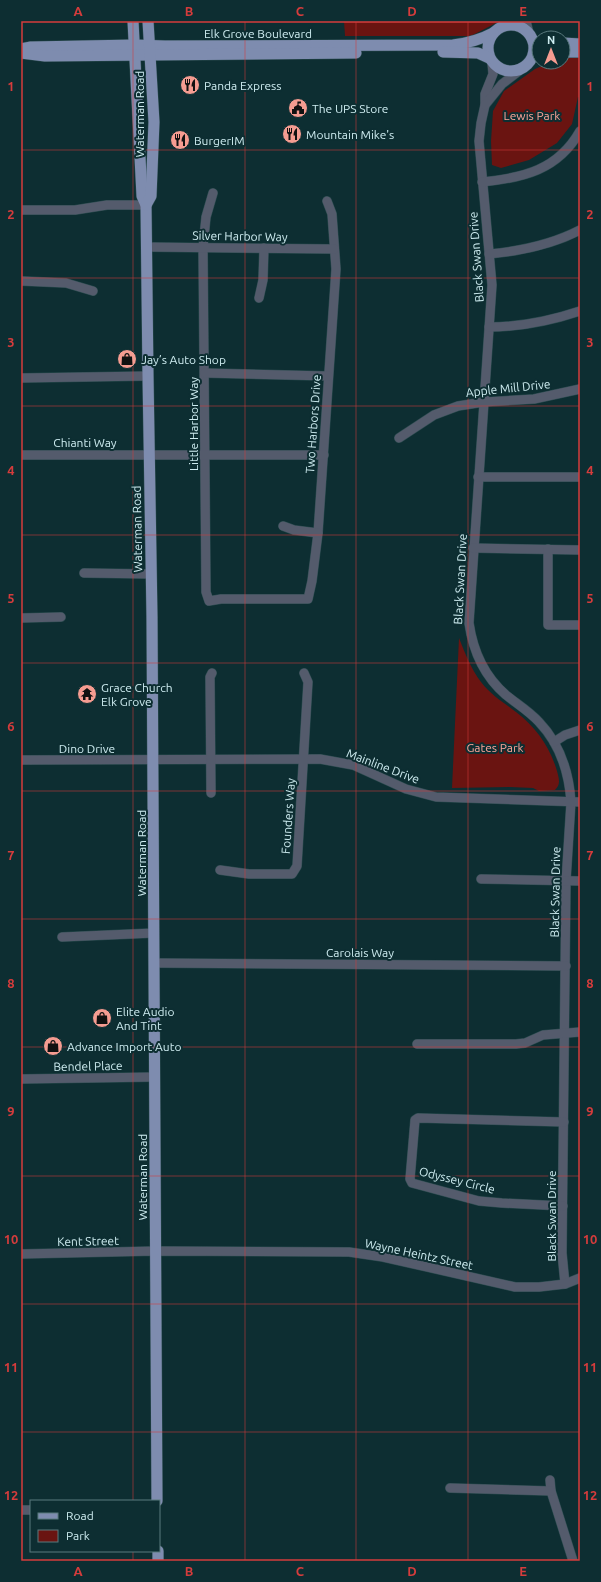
<svg xmlns="http://www.w3.org/2000/svg" width="601" height="1582" viewBox="0 0 601 1582" font-family="Ubuntu,sans-serif">
  <style>
    .green { fill: #6a1411 }
    .lines { fill: none; stroke-linecap: round; stroke-linejoin: round }
    .minor-casing { stroke: #2c4c50; stroke-width: 10 }
    .major-casing { stroke: #2c4c50; stroke-width: 12 }
    .minor { stroke: #545b6c; stroke-width: 9 }
    .major { stroke: #7e8caf; stroke-width: 11 }
    .grid { fill: none; stroke: #d53c3c; stroke-width: 1; stroke-opacity: 0.55 }
    .labels { text-anchor: middle; dominant-baseline: central; stroke-width: 4; stroke-linejoin: round; paint-order: stroke }
    .street-label { font-size: 12px; fill: #ceecf0; stroke: #0d2e32 }
    .poi-label { font-size: 12px; fill: #ceecf0; stroke: #0d2e32; text-anchor: start }
    .park-label { font-size: 12px; fill: #fea599; stroke: #0d2e32 }
    .neatline { fill: none; stroke: #d53c3c; stroke-width: 1.5 }
    .grid-label { font-size: 13px; text-anchor: middle; font-weight: bold; fill: #d53c3c }
  </style>
  <rect width="100%" height="100%" fill="#0d2e32"/>
  <g class="green">
    <path d="M344,21h156l-29,15h-126z"/>
    <path d="M563,58h17v39h-2l-6,27 -15,19 -28,17 -28,8 -9,-3 -1,-24 2,-30 11,-20 31,-22 16,-7h12z"/>
    <path d="M459,638c6,15 12,31 22,44 10,13 22,20 35,30 20,15 34,35 41,59 2,8 4,13 -2,19l-16,1 -6,-3 -23,-1 -58,1z"/>
  </g>
  <g class="lines">
    <g class="minor-casing">
      <g id="minor">
        <path d="M526,21l3,12"/>
        <path d="M503,26l5,-5"/>
        <path d="M492,63l1,11 -8,20v11l-4,18 -2,18 13,144 -23,338c4,28 15,53 37,72 11,9 23,16 33,27 21,22 30,50 32,80l-5,79 -4,372 3,31"/>
        <path d="M485,105l17,-21 17,-13"/>
        <path d="M482,182c41,-4 76,-12 98,-51"/>
        <path d="M213,193l-7,24 -3,30 3,345 3,9 12,-2h87l4,-18 6,-48 18,-264 -4,-55 -5,-13"/>
        <path d="M21,210h54l32,-5h39"/>
        <path d="M146,247l188,2"/>
        <path d="M489,254c33,-3 62,-9 91,-24"/>
        <path d="M21,281l45,2 27,8"/>
        <path d="M259,298l4,-18 1,-32"/>
        <path d="M489,327c32,0 61,-6 91,-16"/>
        <path d="M205,373l123,3"/>
        <path d="M21,378l127,-2"/>
        <path d="M399,438l35,-23 24,-9 26,-4 50,-3 46,-10"/>
        <path d="M21,455h303"/>
        <path d="M478,477h102"/>
        <path d="M283,526l11,4 24,3"/>
        <path d="M473,548l107,2"/>
        <path d="M548,549v76h32"/>
        <path d="M84,573l67,1"/>
        <path d="M21,618l40,-1"/>
        <path d="M554,742l11,-7 15,-5"/>
        <path d="M21,760l299,-1 33,6 53,24 30,8 144,5"/>
        <path d="M211,793l-1,-116 2,-4"/>
        <path d="M220,870l29,4h43l5,-8 11,-184 -4,-9"/>
        <path d="M481,879l99,2"/>
        <path d="M62,937l92,-4"/>
        <path d="M154,963l412,3"/>
        <path d="M417,1044h99l9,-1 18,-8 37,-3"/>
        <path d="M21,1079l134,-2"/>
        <path d="M563,1206l-61,-3 -23,-2 -67,-18 -2,-4 5,-59 3,-2 146,4"/>
        <path d="M21,1254l135,-3 193,1 34,5 132,30h24l26,-3 15,-6"/>
        <path d="M550,1480l1,11 22,70"/>
        <path d="M450,1488l101,3"/>
        <path d="M21,1510h10"/>
      </g>
    </g>
    <g class="major-casing">
      <g id="major">
        <path d="M133,21l9,175 4,9 2,171 4,241 5,884"/>
        <circle cx="511" cy="48" r="23"/>
        <path d="M563,43l17,1"/>
        <path d="M21,49l10,-2 104,-2 30,1 288,-1c15,-2 27,-5 40,-12"/>
        <path d="M443,52l35,1 11,5"/>
        <path d="M563,52h17"/>
        <path d="M21,53l24,3 311,-3"/>
        <path d="M146,205l5,-9 3,-74 -6,-101"/>
        <path d="M158,1551v10"/>
      </g>
    </g>
    <use href="#minor" class="minor"/>
    <use href="#major" class="major"/>
  </g>
  <path class="grid" d="M133,21v1480M245,21v1540M356,21v1540M468,21v1540M21,150h559M21,278h559M21,406h559M21,535h559M21,663h559M21,791h559M21,919h559M21,1047h559M21,1176h559M21,1304h559M21,1432h559M133,1551v10"/>
  <defs>
    <g id="restaurant-disc" transform="scale(1)"><circle r="9.5" fill="#f59c91" stroke="#0d2e32"/><path d="M-5-6h1v4h1v-4h1v4h1v-4h1v5L-1.5 .5V6h-2V.5L-5-1ZM5-6V6H3V1.5H1.5Q1.5-4 5-6Z" fill="#111"/></g>
    <g id="civic-disc" transform="scale(1)"><circle r="9.5" fill="#f59c91" stroke="#0d2e32"/><path d="M-.6-6.5H3V-4.5H.6V-3L4-1V1h2V6H-6V1h2V-1L-.6-3ZM-1.2 2.5V6h2.4V2.5Z" fill="#111"/></g>
    <g id="shop-disc" transform="scale(1)"><circle r="9.5" fill="#f59c91" stroke="#0d2e32"/><path d="M-5-2.5h2.3a2.7 3.5 0 0 1 5.4 0H5L5.5 6h-11ZM-1.5-2.5h3a1.5 2.3 0 0 0-3 0Z" fill="#111"/></g>
    <g id="temple-disc" transform="scale(1)"><circle r="9.5" fill="#f59c91" stroke="#0d2e32"/><path d="M0-6L5-2H3V0L6.5 2.5H4V6H1.5V3h-3V6H-4V2.5H-6.5L-3 0V-2H-5Z" fill="#111"/></g>
  </defs>
  <g fill-rule="evenodd">
    <use href="#restaurant-disc" x="190" y="85"/>
    <use href="#civic-disc" x="298" y="108"/>
    <use href="#restaurant-disc" x="292" y="134"/>
    <use href="#restaurant-disc" x="180" y="140"/>
    <use href="#shop-disc" x="127" y="359"/>
    <use href="#temple-disc" x="87" y="694"/>
    <use href="#shop-disc" x="102" y="1018"/>
    <use href="#shop-disc" x="53" y="1046"/>
  </g>
  <g class="labels">
    <g class="street-label">
      <text x="258" y="33">Elk Grove Boulevard</text>
      <text transform="translate(139 114) rotate(-90)">Waterman Road</text>
      <text transform="translate(240 236) rotate(1)">Silver Harbor Way</text>
      <text transform="translate(476 257) rotate(-94)">Black Swan Drive</text>
      <text transform="translate(508 388) rotate(-6)">Apple Mill Drive</text>
      <text transform="translate(193 424) rotate(-90)">Little Harbor Way</text>
      <text transform="translate(313 424) rotate(-86)">Two Harbors Drive</text>
      <text x="85" y="442">Chianti Way</text>
      <text transform="translate(137 529) rotate(-91)">Waterman Road</text>
      <text transform="translate(460 579) rotate(-87)">Black Swan Drive</text>
      <text x="87" y="748">Dino Drive</text>
      <text transform="translate(383 766) rotate(21)">Mainline Drive</text>
      <text transform="translate(288 816) rotate(-86)">Founders Way</text>
      <text transform="translate(141 853) rotate(-90)">Waterman Road</text>
      <text transform="translate(555 892) rotate(-89)">Black Swan Drive</text>
      <text x="360" y="952">Carolais Way</text>
      <text transform="translate(88 1066) rotate(-1)">Bendel Place</text>
      <text transform="translate(142 1177) rotate(-90)">Waterman Road</text>
      <text transform="translate(457 1180) rotate(14)">Odyssey Circle</text>
      <text transform="translate(551 1216) rotate(-90)">Black Swan Drive</text>
      <text transform="translate(88 1241) rotate(-1)">Kent Street</text>
      <text transform="translate(419 1254) rotate(12)">Wayne Heintz Street</text>
    </g>
    <g class="poi-label">
      <text x="204" y="85">Panda Express</text>
      <text x="312" y="108">The UPS Store</text>
      <text x="306" y="134">Mountain Mike's</text>
      <text x="194" y="140">BurgerIM</text>
      <text x="141" y="359">Jay’s Auto Shop</text>
      <text x="101" y="687">Grace Church<tspan x="101" dy="14">Elk Grove</tspan></text>
      <text x="116" y="1011">Elite Audio<tspan x="116" dy="14">And Tint</tspan></text>
      <text x="67" y="1046">Advance Import Auto</text>
    </g>
    <g class="park-label">
      <text x="532" y="115">Lewis Park</text>
      <text x="495" y="747">Gates Park</text>
    </g>
  </g>
  <rect width="601" height="1582" fill="none" stroke="#0d2e32" stroke-width="44"/>
  <rect x="30" y="1500" width="130" height="52" fill="#0d2e32" stroke="#5a7a7e"/>
  <rect x="38" y="1513" width="20" height="6" fill="#7e8caf" stroke="#5a7a7e"/>
  <text x="66" y="1520" font-size="12" fill="#ceecf0">Road</text>
  <rect x="38" y="1530" width="20" height="12" fill="#6a1411" stroke="#5a7a7e"/>
  <text x="66" y="1540" font-size="12" fill="#ceecf0">Park</text>
  <g transform="translate(551 50)"><circle r="19" fill="#0d2e32" stroke="#5a7a7e"/>
  <path d="M0-3L7 15L0 10L-7 15Z" fill="#f59c91"/>
  <text y="-6" font-size="11" font-weight="bold" text-anchor="middle" fill="#ceecf0">N</text>
  </g>
  <rect x="22" y="22" width="557" height="1538" class="neatline"/>
  <g class="grid-label">
    <text x="78" y="16">A</text>
    <text x="189" y="16">B</text>
    <text x="300" y="16">C</text>
    <text x="412" y="16">D</text>
    <text x="523" y="16">E</text>
    <text x="11" y="91">1</text>
    <text x="590" y="91">1</text>
    <text x="11" y="219">2</text>
    <text x="590" y="219">2</text>
    <text x="11" y="347">3</text>
    <text x="590" y="347">3</text>
    <text x="11" y="475">4</text>
    <text x="590" y="475">4</text>
    <text x="11" y="603">5</text>
    <text x="590" y="603">5</text>
    <text x="11" y="731">6</text>
    <text x="590" y="731">6</text>
    <text x="11" y="860">7</text>
    <text x="590" y="860">7</text>
    <text x="11" y="988">8</text>
    <text x="590" y="988">8</text>
    <text x="11" y="1116">9</text>
    <text x="590" y="1116">9</text>
    <text x="11" y="1244">10</text>
    <text x="590" y="1244">10</text>
    <text x="11" y="1372">11</text>
    <text x="590" y="1372">11</text>
    <text x="11" y="1500">12</text>
    <text x="590" y="1500">12</text>
    <text x="78" y="1576">A</text>
    <text x="189" y="1576">B</text>
    <text x="300" y="1576">C</text>
    <text x="412" y="1576">D</text>
    <text x="523" y="1576">E</text>
  </g>
</svg>
